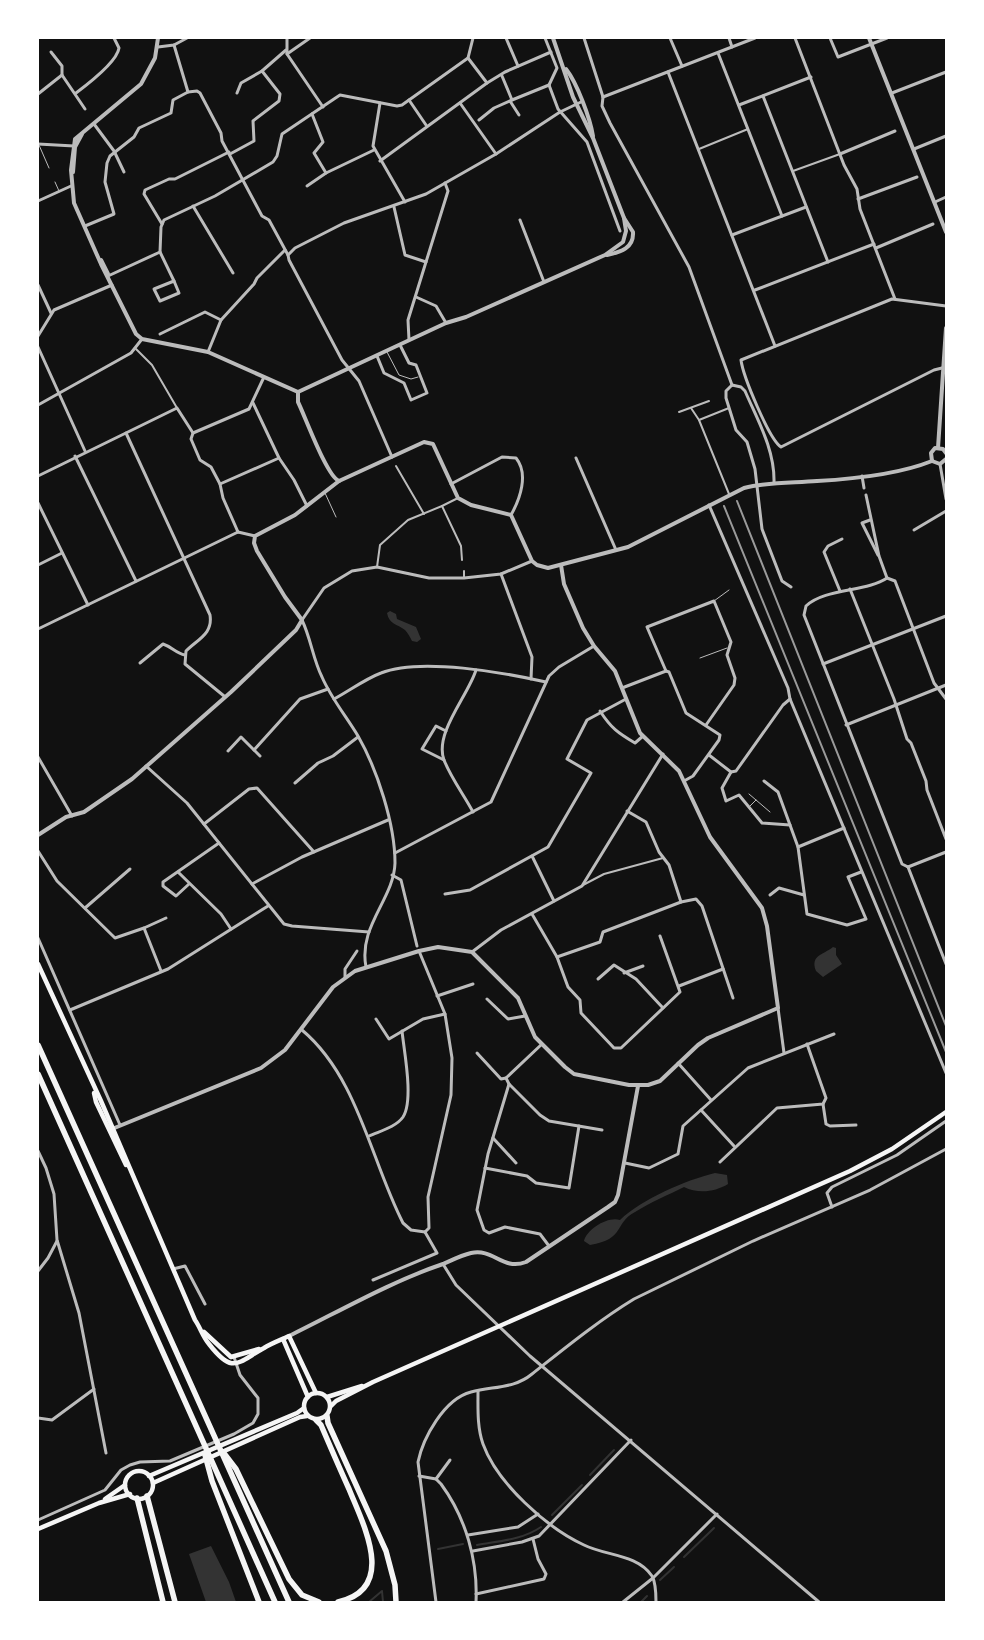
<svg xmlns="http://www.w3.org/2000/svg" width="984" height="1640" viewBox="0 0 984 1640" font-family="'Exo 2',sans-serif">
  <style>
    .water { fill: #333 }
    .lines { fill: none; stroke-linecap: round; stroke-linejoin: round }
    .stream { stroke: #333; stroke-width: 2 }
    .service { stroke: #bcbcbc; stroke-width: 1 }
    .pedestrian { stroke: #bcbcbc; stroke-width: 2 }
    .minor { stroke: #bcbcbc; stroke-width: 3 }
    .tertiary { stroke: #bcbcbc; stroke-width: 4 }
    .secondary { stroke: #f5f5f5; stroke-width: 4.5 }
    .motorway { stroke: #f5f5f5; stroke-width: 5.5 }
    .rail { stroke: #9a9a9a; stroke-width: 2 }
  </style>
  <rect width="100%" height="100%" fill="#111"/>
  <g class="water">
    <path d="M390,611l6,3 1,5 19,8 5,12 -4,3 -5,-1c-2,-4 -4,-8 -7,-11 -8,-6 -16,-6 -18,-17z"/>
    <path d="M833,947l3,1v7l6,9 -19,13 -7,-6c-6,-16 7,-16 17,-24z"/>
    <path d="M715,1173l12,2 1,9c-13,8 -30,10 -44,3 -16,8 -33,15 -49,25 -22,12 -9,27 -45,33l-6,-4c3,-12 24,-25 36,-21 22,-21 66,-40 95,-47z"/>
    <path d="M211,1546l18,36 7,20h-30l-17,-48z"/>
  </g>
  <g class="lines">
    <g class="stream">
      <path d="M590,1475l24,-25"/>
      <path d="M552,1515l30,-30"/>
      <path d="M477,1545c22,-4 45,-5 64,-18"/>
      <path d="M438,1549l25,-5"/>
      <path d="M684,1557l30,-29"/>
      <path d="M660,1580l14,-13"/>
      <path d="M369,1602l13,-11 1,11"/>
      <path d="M641,1602l6,-6"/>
    </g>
    <g class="service">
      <path d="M39,145l10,23"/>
      <path d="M55,182l4,9"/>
      <path d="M387,352l12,23 12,4 7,-2"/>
      <path d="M325,493l11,24"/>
      <path d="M714,601l15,-11"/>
      <path d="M700,658l27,-10"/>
      <path d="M749,794l21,18"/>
      <path d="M750,806l6,-6"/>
    </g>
    <g class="pedestrian">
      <path d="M699,149l49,-20"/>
      <path d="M793,171l47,-17"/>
      <path d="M136,349l16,16 25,43"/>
      <path d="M691,408l8,12 30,-12"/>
      <path d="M679,412l30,-11"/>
      <path d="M699,420l30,74"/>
      <path d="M396,466l28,48"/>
      <path d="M442,506l16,-8"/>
      <path d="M377,567l3,-22 28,-25 34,-14 19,40 1,14"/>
      <path d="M464,571v7"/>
      <path d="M583,885l21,-11 59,-16"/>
    </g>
    <g class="minor">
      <path d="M287,38v16l36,53"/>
      <path d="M506,38l12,28"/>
      <path d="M545,38l12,30 -8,17"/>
      <path d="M584,38l19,59"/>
      <path d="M670,38l12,28"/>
      <path d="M729,38l3,9"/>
      <path d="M795,38l49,127 13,24 3,20 35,90"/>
      <path d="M830,38l8,19 49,-19"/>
      <path d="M174,45l14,47 9,-1 3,2 21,40 1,8 40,75 7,4 19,35 1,5 53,100 17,21 33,76"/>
      <path d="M158,47l16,-2 13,-7"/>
      <path d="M51,52l11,14v9l23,34"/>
      <path d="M718,53l64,163"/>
      <path d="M287,54l23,-16"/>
      <path d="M468,58l19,25"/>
      <path d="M668,72l107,274"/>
      <path d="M502,76l10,24 37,-15"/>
      <path d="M549,85l9,24 29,33 33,89"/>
      <path d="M76,93c12,-9 41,-31 43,-45l-5,-10"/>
      <path d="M237,93l4,-10 21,-12"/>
      <path d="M892,93l54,-21"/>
      <path d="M38,94l24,-19"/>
      <path d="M763,96l65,166"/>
      <path d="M603,97l-1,9 8,17 79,144 43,118"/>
      <path d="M603,97l152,-59"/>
      <path d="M409,100l17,25"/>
      <path d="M510,101l9,14"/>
      <path d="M380,103l-7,43 32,56"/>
      <path d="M460,103l36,51"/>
      <path d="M739,105l72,-28"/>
      <path d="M312,114l11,28 -9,11 12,20 48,-23"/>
      <path d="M479,120l15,-12 18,-8"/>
      <path d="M94,124l20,27 10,21"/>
      <path d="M38,144l36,2"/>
      <path d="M914,149l32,-13"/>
      <path d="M230,154l24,-13 -1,-20 26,-20 1,-7 -18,-23 24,-21"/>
      <path d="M840,154l55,-23"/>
      <path d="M380,161l107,-78 18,-11 46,-20"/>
      <path d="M307,186l19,-13"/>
      <path d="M858,199l59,-22"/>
      <path d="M38,201l33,-15"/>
      <path d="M935,202l11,-5"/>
      <path d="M193,206l40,67"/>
      <path d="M394,207l11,48 21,7"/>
      <path d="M520,220l24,62"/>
      <path d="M162,224l-18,-30 1,-4 24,-11h6l54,-27"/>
      <path d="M85,226l29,-12 -9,-32 2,-19 3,-7 24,-19 5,-9 32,-15 2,-13 15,-8"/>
      <path d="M732,235l74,-28"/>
      <path d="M876,248l57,-24"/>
      <path d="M160,252l14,29"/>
      <path d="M288,255l7,-7 49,-25 82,-29 70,-40 64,-42 21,-10"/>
      <path d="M108,276l52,-24 1,-25 3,-7 51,-24 58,-34 4,-6 5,-22 52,-35 6,-4 57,11 5,-1 66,-47 5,-20"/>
      <path d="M174,281l5,12 -19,8 -6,-12z"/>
      <path d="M38,285l13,28"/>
      <path d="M755,290l119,-46"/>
      <path d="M416,297l20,9 10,17"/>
      <path d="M946,306l-54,-7 -151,61c2,16 28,79 40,87l153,-77 12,-3"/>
      <path d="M160,334l45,-22 16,8"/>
      <path d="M38,336l16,-26 58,-25"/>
      <path d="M409,340l-1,-20 40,-129 -3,-8"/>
      <path d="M38,347l47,104"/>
      <path d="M208,352l13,-32 33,-36 3,-6 28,-28"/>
      <path d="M377,356l7,17 20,10 7,17 16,-7 -11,-28 -7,-2 -9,-18"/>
      <path d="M732,385l-6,6v7l10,32 11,12 8,27 7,60 20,52 9,6"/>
      <path d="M732,385l9,2 4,4c13,30 30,59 29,92"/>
      <path d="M253,403l26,55 15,22 13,26"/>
      <path d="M38,405l93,-52 11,-14"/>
      <path d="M126,433l84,182c3,19 -12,24 -24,36l-1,13 39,32"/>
      <path d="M193,433l56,-24 15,-32"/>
      <path d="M75,456l61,125"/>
      <path d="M576,458l40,92"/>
      <path d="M940,464l6,35"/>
      <path d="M38,476l139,-68 16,25 -2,6 9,21 11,7 9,17 3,14 15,34"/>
      <path d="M862,476l2,12"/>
      <path d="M220,484l59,-26"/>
      <path d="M451,484l51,-27 14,1c13,16 4,41 -5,57"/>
      <path d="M866,495l13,61 8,22"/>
      <path d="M38,503l50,102"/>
      <path d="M709,505l79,183 2,11 156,374"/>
      <path d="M870,520l-8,3 16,32"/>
      <path d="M914,530l32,-19"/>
      <path d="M238,532l17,4"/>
      <path d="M38,565l24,-12"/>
      <path d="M501,574l31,83 -1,22"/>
      <path d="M850,589l44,110 13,40 4,4 15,38 1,9 19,49"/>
      <path d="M840,591l-16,-39 4,-6 14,-7"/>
      <path d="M38,629l200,-97"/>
      <path d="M140,663l23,-19c9,3 13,9 22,11"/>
      <path d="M823,664l123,-48"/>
      <path d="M666,671l3,1 17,41 34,22 -1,5 -26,36 -9,5"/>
      <path d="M622,688l44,-17 -19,-44 67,-26 17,41 -4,13 8,23 -1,7 -28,40"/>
      <path d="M334,699c15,-8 31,-20 47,-26 39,-16 125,0 165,9"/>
      <path d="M600,711c11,17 18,22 35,32l8,-7"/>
      <path d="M846,725l100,-40"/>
      <path d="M254,750l6,6"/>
      <path d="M228,751l13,-14 13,13 46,-51 28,-10"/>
      <path d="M709,755l22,17 5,-1 47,-66 7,-6"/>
      <path d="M38,757l34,59"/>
      <path d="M444,760l-22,-11 14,-23 10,5"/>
      <path d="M146,766l41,37 97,121 8,2 77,6"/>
      <path d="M731,772l-9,16 4,13 13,-6 23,28 28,2"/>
      <path d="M764,781l14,11 20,55 9,67 40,11 19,-6 -18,-42 13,-5"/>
      <path d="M295,783l23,-20 15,-7 25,-19"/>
      <path d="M627,811l19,11 13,30 10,13 12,37"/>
      <path d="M473,812c-9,-17 -22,-34 -29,-52 -10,-27 24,-64 32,-90"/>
      <path d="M204,824l45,-35 8,-1 57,64"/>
      <path d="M798,847l46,-19"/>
      <path d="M38,851l19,30 58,57 29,-10"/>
      <path d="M395,853l96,-51 58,-126 10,-9 35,-21"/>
      <path d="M532,856l22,45"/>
      <path d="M908,867l-6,-3 -98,-249 2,-9c19,-18 61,-14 81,-28l8,3 39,102 12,16"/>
      <path d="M908,867l38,97"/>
      <path d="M908,867l38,-15"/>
      <path d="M178,872l43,42 10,15"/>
      <path d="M392,875l9,5 16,66"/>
      <path d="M189,884l-13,12 -13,-10v-4l56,-39"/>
      <path d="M252,884l50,-27 86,-37"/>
      <path d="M445,894l25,-4 78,-43 43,-74 -24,-14 20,-39 39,-21"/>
      <path d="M770,895l9,-7 25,7"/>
      <path d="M85,908l45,-39"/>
      <path d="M532,914l25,43 11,30 12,13 1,13 33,35h7l59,-56 -20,-56"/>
      <path d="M38,938l82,187"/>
      <path d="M419,951l26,63 7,44 -1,37 -23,102 1,31 -4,4"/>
      <path d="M472,952l29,-22 81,-44 81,-132"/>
      <path d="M557,957l43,-15 3,-10 78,-30 15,-3 6,7 31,92"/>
      <path d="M366,967c-8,-41 28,-68 29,-104 0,-39 -18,-94 -37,-127 -12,-20 -27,-38 -36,-59 -9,-18 -11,-38 -20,-57l22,-32 28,-17 25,-4 52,11h35l37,-4 31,-13"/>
      <path d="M161,971l-17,-43 22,-10"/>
      <path d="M624,973l19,-7"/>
      <path d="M345,977v-8l12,-18"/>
      <path d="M598,979l16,-14 22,14 27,29"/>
      <path d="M679,986l44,-17"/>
      <path d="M437,996l36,-12"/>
      <path d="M487,999l21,20 17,-3"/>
      <path d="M778,1008l6,45"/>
      <path d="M70,1010l98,-41 100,-63"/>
      <path d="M376,1019l13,20 34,-20 22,-5"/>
      <path d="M302,1030c56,47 69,131 101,193l8,7 14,2"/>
      <path d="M542,1044l-36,34 3,6 -21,70 -11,56 7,20 5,3 16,-6 35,7 9,12"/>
      <path d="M477,1053l24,26 5,-1"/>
      <path d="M678,1063l33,37"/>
      <path d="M509,1084l31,31 9,6 53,9"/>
      <path d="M823,1104l3,20 4,2 26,-1"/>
      <path d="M701,1110l33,36"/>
      <path d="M369,1136c11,-5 27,-9 34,-19 11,-17 1,-66 -1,-86"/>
      <path d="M493,1138l23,25"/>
      <path d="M38,1151l8,17 8,26 3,46 22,73 27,140"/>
      <path d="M720,1162l57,-54 46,-4 3,-6 -19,-54"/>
      <path d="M625,1163l24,5 29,-14 5,-28 65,-58 86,-34"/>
      <path d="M485,1168l42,8 9,7 33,5 10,-62"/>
      <path d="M832,1207l-5,-14 5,-6 65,-32 49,-34"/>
      <path d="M443,1264l13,21 74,71 289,246"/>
      <path d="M173,1269l12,-3 20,38"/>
      <path d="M38,1271l10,-13 9,-17"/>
      <path d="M373,1280l64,-27 -12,-21"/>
      <path d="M478,1391c0,17 -1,36 5,53 14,39 64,84 101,101 22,11 53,9 68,31 4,7 4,19 4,26"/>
      <path d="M38,1418l14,2 42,-31"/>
      <path d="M419,1476l17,3 5,5c25,34 37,77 35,118"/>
      <path d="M436,1479l14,-19"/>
      <path d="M38,1520l67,-30 16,-20 9,-5 10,-3 30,-1 64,-27 19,-11 5,-9v-16l-18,-23 -6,-18"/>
      <path d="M468,1535l50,-8 20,-13"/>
      <path d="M473,1551l49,-9 17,-6 92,-96"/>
      <path d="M476,1594l68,-15 2,-5 -8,-15 -5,-20"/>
      <path d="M436,1602l-18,-140c5,-24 26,-63 53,-70 22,-6 43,-3 61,-18 33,-26 66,-53 102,-75l119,-58 117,-51 76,-41"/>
      <path d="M623,1602l30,-24 64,-64"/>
    </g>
    <g class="tertiary">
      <path d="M158,38l-3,20 -14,26 -66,55 -4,31 3,33 27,61 35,70 6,5 66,13 90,40"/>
      <path d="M869,38l77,194"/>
      <path d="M566,69c11,14 24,49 27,67"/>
      <path d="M73,172l2,-25 7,-13"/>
      <path d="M607,255c14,-3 27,-7 26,-23l-9,-14"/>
      <path d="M101,260l7,14"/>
      <path d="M298,392l148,-69 20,-6 139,-62 18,-13 3,-11 -2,-13 -31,-80 -20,-41 -20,-59"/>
      <path d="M298,392v10c7,14 29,75 41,79"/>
      <path d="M938,448l8,-120"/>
      <path d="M932,461l-1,-8 4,-5 8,1 3,4"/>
      <path d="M932,461l8,3 6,-5"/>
      <path d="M38,835l28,-18 18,-5 48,-33 99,-87 65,-62 6,-10 -17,-23 -28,-46 -3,-8 1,-7 40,-21 44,-34 85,-39 9,2 25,54 13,7 40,10 21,46 5,4 11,3 80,-21 116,-59c24,-6 49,-5 73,-7 37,-2 80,-6 115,-20"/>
      <path d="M112,1129l149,-61 24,-18 48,-63 22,-16 64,-20 19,-4 34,5 46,46 17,39 30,30 9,7 55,11h19l12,-4 38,-36 10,-7 70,-30 -11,-82 -5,-18 -52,-71 -31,-66 -39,-38 -25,-62 -21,-25 -11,-18 -19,-44 -3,-19"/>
      <path d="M289,1336c51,-25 101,-54 154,-72 9,-4 19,-9 28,-11 23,-5 31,18 55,9l82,-55 7,-5 3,-7 20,-109"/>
    </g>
    <g class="secondary">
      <path d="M38,964l63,137 94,219c5,7 8,17 14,24 24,31 28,19 55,4 8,-5 17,-8 25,-12l27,57"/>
      <path d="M94,1093l2,9 30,63"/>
      <path d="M204,1332l27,25 28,-8"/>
      <path d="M283,1339l25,58"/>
      <circle cx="317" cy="1406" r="13"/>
      <path d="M327,1397l35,-11"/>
      <path d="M331,1406l5,-5 37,-19 477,-211 42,-22 54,-37"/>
      <circle cx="139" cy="1485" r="14"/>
      <path d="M149,1476l148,-63 7,-5"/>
      <path d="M153,1483l147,-66 7,-1"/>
      <path d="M105,1499l20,-14"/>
      <path d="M38,1529l61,-26 31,-9"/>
    </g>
    <g class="motorway">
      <path d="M38,1045l251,557"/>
      <path d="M38,1074l237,528"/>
      <path d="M327,1416l1,7 58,128 9,34 1,17"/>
      <path d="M316,1420l5,5c9,21 18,42 28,64 14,35 49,100 -11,113"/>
      <path d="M223,1452l13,17 53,110 13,16 17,7"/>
      <path d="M205,1455l7,26 47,121"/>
      <path d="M147,1496l28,106"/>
      <path d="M137,1498l26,104"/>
    </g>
    <g class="rail">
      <path d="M737,501l209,525"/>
      <path d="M724,506l222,546"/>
    </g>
  </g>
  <rect width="984" height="1640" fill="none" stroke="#ffffff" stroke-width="78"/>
</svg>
